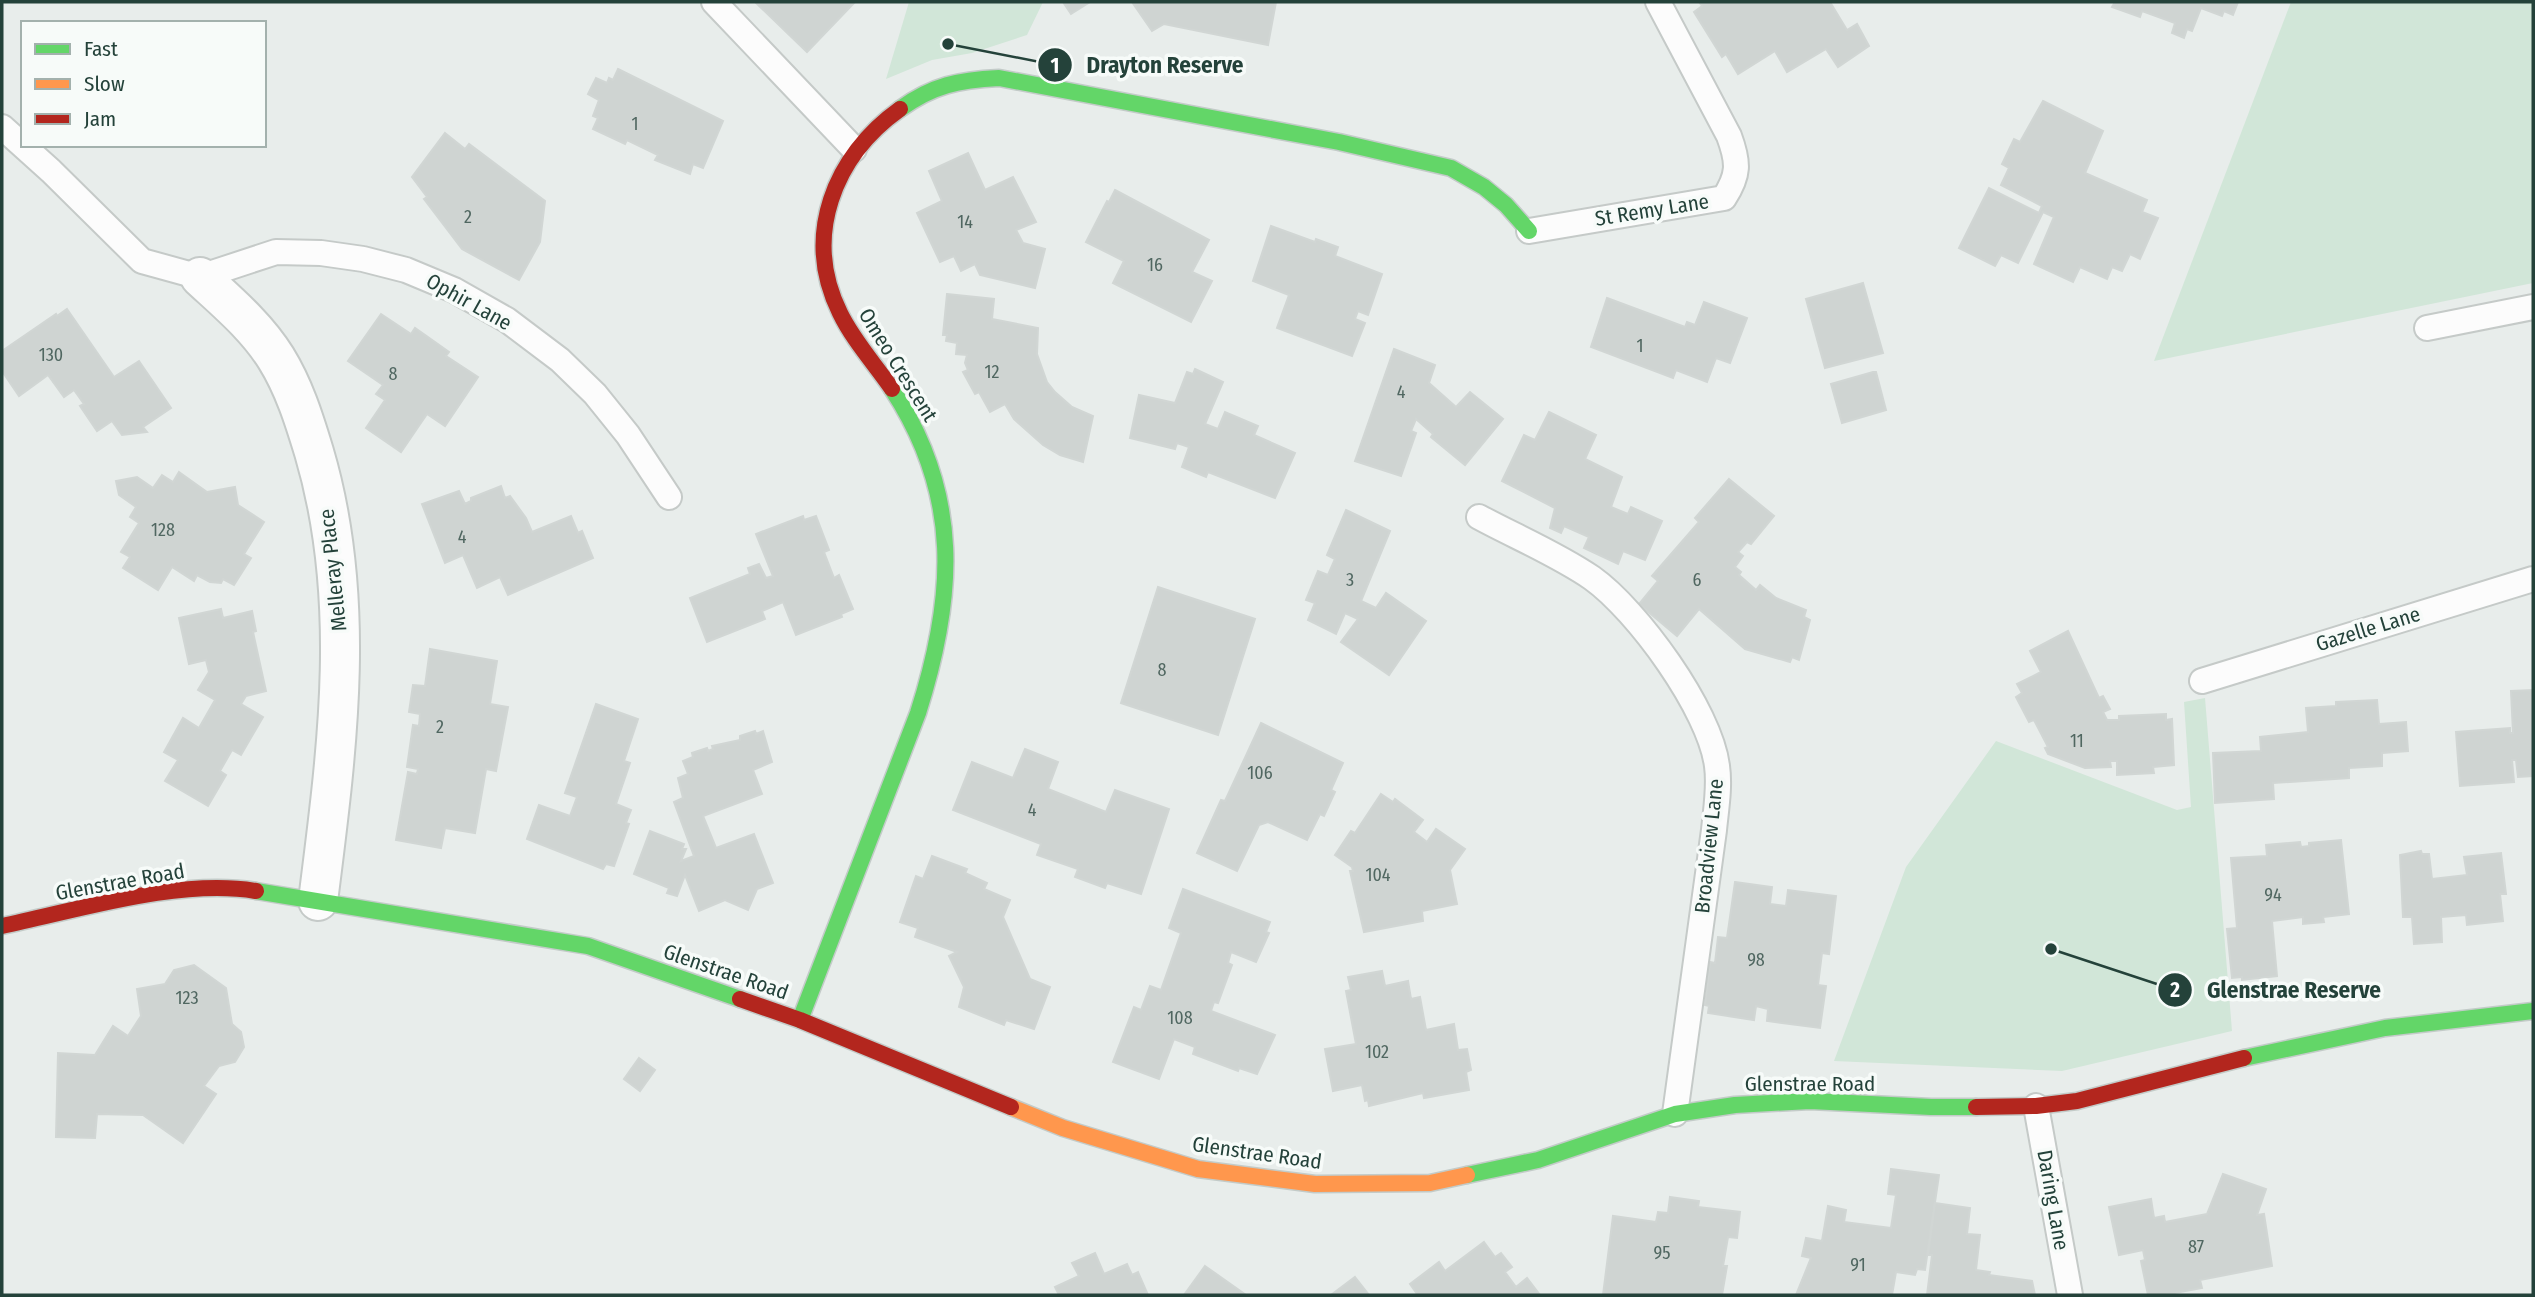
<svg xmlns="http://www.w3.org/2000/svg" width="2535" height="1297" viewBox="0 0 2535 1297" font-family="'Fira Sans Condensed',sans-serif">
  <style>
    .green { fill: #d1e6d8 }
    .building { fill: #cfd4d2; stroke: #d1d6d4; stroke-width: 2 }
    .lines { fill: none; stroke-linecap: round; stroke-linejoin: round }
    .lane-casing { stroke: #c5cac8; stroke-width: 28 }
    .street-casing { stroke: #c5cac8; stroke-width: 42 }
    .fast-casing { stroke: #c3cbc8; stroke-width: 19 }
    .slow-casing { stroke: #c3cbc8; stroke-width: 19 }
    .jam-casing { stroke: #c3cbc8; stroke-width: 19 }
    .lane { stroke: #fcfcfc; stroke-width: 24 }
    .street { stroke: #fcfcfc; stroke-width: 38 }
    .fast { stroke: #63d668; stroke-width: 16 }
    .slow { stroke: #ff974d; stroke-width: 16 }
    .jam { stroke: #b3261e; stroke-width: 16 }
    .labels { text-anchor: middle; dominant-baseline: central; stroke-width: 7; stroke-linejoin: round; paint-order: stroke }
    .number-label { font-size: 18px; fill: #506761 }
    .street-label { font-size: 21px; fill: #24423a; stroke: #f7fbf9 }
    .leader { fill: none; stroke: #24423a; stroke-width: 2.5 }
    .callout-dot { fill: #24423a; stroke: #f7fbf9; stroke-width: 2.5 }
    .mark-label { font-size: 21px; text-anchor: middle; font-weight: bold; fill: #fff }
    .callout-label { font-size: 23px; text-anchor: middle; font-weight: bold; fill: #24423a; stroke: #f7fbf9; stroke-width: 7; stroke-linejoin: round; paint-order: stroke }
  </style>
  <rect width="100%" height="100%" fill="#e8edeb"/>
  <g class="green">
    <path d="M909,2h134l-16,33 -55,18 -40,7 -46,19z"/>
    <path d="M2291,2h242v281l-379,78z"/>
    <path d="M2205,698l27,333 -170,40 -228,-10 72,-194 90,-126 181,69 14,-3 -7,-105z"/>
  </g>
  <g class="building">
    <path d="M755,2h100l-48,50z"/>
    <path d="M1063,2h27l-19,12z"/>
    <path d="M1132,2h144l-8,43 -104,-21 -12,7z"/>
    <path d="M1699,2h131l17,28 10,-6 12,22 -31,21 -12,-18 -39,23 -12,-21 -37,23 -12,-20 -4,3 -28,-45 8,-6z"/>
    <path d="M2115,2h123l-5,13 -9,-4 -2,5 -21,-8 -9,23 -5,-2 -3,9 -12,-5 3,-10 -33,-12 -2,6 -28,-10z"/>
    <path d="M618,69l105,52 -20,47 -10,-4 -3,10 -35,-14 3,-5 -31,-15 -2,4 -32,-15 5,-11 -5,-2 6,-16 -11,-6 8,-16 11,5 2,-5 4,2z"/>
    <path d="M2043,101l60,30 -18,42 62,27 -5,12 16,6 -18,41 -10,-5 -8,17 -10,-4 -5,12 -27,-12 -7,15 -39,-18 20,-47 -11,-5 -25,51 -17,-8 -6,11 -36,-18 30,-60 50,25 3,-7 -41,-21 8,-17 -7,-4 12,-25 6,3z"/>
    <path d="M445,133l20,16 4,-5 76,57 -5,41 -21,38 -57,-31 -38,-50 3,-2 -15,-20z"/>
    <path d="M968,153l17,37 28,-13 23,45 -20,8 7,13 22,6 -10,39 -55,-13 -5,-11 -14,7 -7,-15 -14,6 -23,-49 25,-12 -13,-30z"/>
    <path d="M1115,190l94,50 -17,32 20,9 -21,41 -78,-39 11,-22 -38,-19 21,-41 2,1z"/>
    <path d="M1271,226l44,16 1,-3 22,8 -3,9 47,18 -14,41 -10,-4 -3,8 10,4 -13,33 -75,-28 12,-33 -36,-14z"/>
    <path d="M1863,283l20,70 -58,15 -19,-69z"/>
    <path d="M947,294l47,5 -2,20 46,9 -1,26 10,28 8,10 17,15 21,9 -10,46 -23,-7 -17,-10 -29,-26 -9,-15 -15,8 -11,-20 -4,2 -12,-22 5,-2 -3,-7 2,-8 -11,-1 1,-11 -11,-2 1,-6h-4z"/>
    <path d="M1607,298l78,29 2,-5 8,3 9,-23 43,16 -17,45 -14,-5 -9,24 -31,-12 -3,8 -82,-31z"/>
    <path d="M67,309l47,68 25,-16 32,47 -28,19 4,5 -25,3 -10,-14 -15,10 -17,-25 4,-2 -10,-14 -10,7 -16,-22 -29,21 -17,-25v-20l54,-37 1,2z"/>
    <path d="M381,314l30,20 4,-6 34,24 -3,4 32,21 -33,49 -18,-12 -26,38 -35,-24 19,-28 -9,-6 7,-9 -35,-24z"/>
    <path d="M1394,349l41,16 -6,18 27,24 14,-15 33,27 -38,46 -34,-28 2,-3 -17,-15 -5,12 5,2 -15,43 -46,-15z"/>
    <path d="M1195,369l28,13 -18,42 13,5 7,-17 33,14 -4,9 41,18 -20,45 -67,-26 -2,5 -24,-10 7,-20 -12,-4 -2,6 -45,-11 9,-43 36,8 12,-31 6,2z"/>
    <path d="M1873,372h3l10,38 -44,13 -11,-39z"/>
    <path d="M1549,412l47,23 -11,24 37,18 -11,30 17,7 3,-7 31,14 -17,39 -22,-9 -5,13 -34,-16 5,-11 -25,-11 -3,7 -11,-5 5,-20 -53,-27 22,-46 11,5z"/>
    <path d="M179,472l28,20 28,-5 3,18 26,17 -20,32 7,4 -17,27 -11,-6 -2,4 -11,-1 -13,-7 -3,6 -22,-14 -14,23 -35,-22 7,-11 -9,-5 18,-29 -9,-6 6,-10 -17,-12 -3,-14 21,-4 16,11 9,-13 11,7z"/>
    <path d="M1729,479l45,37 -23,28 -4,-2 -9,10 5,4 -8,11 6,5 -2,3 17,15 4,-5 16,13 30,12 -2,7 6,3 -11,40 -7,-3 -2,5 -45,-13 -46,-40 -22,27 -38,-32 19,-23 -6,-5 47,-54 -4,-4z"/>
    <path d="M501,486l4,12 5,-2 16,22 6,14 39,-16 7,17 4,-2 11,27 -85,37 -8,-18 -23,11 -14,-33 -18,8 -23,-59 37,-13 6,13 6,-3v-3z"/>
    <path d="M1346,510l44,21 -29,70 15,7 10,-15 40,28 -37,54 -48,-33 17,-23 -13,-6 -9,21 -28,-14 7,-17 -9,-3 12,-29 10,4 7,-16 -8,-4z"/>
    <path d="M803,516l1,4 12,-4 13,34 -5,2 10,26 5,-3 14,34 -12,5 1,3 -46,18 -13,-33 -21,9 3,8 -58,23 -17,-44 60,-24 -2,-6 11,-4 7,14 7,-2 -17,-42z"/>
    <path d="M1158,587l97,32 -37,116 -97,-32z"/>
    <path d="M221,609l2,9 29,-7 4,20 -3,1 13,59 -20,5 -5,8 22,13 -22,38 -9,-5 -12,21 6,4 -18,31 -43,-25 13,-21 -14,-8 19,-34 16,10 16,-28 -17,-10 11,-18 -3,-12 -17,4 -10,-46z"/>
    <path d="M2068,631l31,67 4,-2 7,13 -7,3 4,8h12v-4l47,-2v6l6,-1 2,46 -21,2 1,6 -37,2v-14h-7l1,6 -26,1 -37,-14 -3,-6 3,-1 -14,-27 -5,2 -13,-25 6,-4 -5,-9 24,-12 -11,-21z"/>
    <path d="M430,649l67,12 -7,43 18,3 -12,64 -10,-2 -11,64 -30,-5 -4,20 -45,-8 12,-68 9,2 1,-5 -11,-2 6,-42 6,1 1,-12 -11,-2 4,-27 12,1z"/>
    <path d="M2533,690v86l-15,1 -2,-17h-4l2,22 -54,4 -4,-54 54,-4v5h3l-2,-42z"/>
    <path d="M2377,700l2,24 27,-2 2,29 -26,2v13l-33,2v10l-76,5 1,16 -59,4 -2,-50 48,-2 -1,-14 48,-5 -2,-24 30,-2v-4z"/>
    <path d="M596,704l42,15 -14,42 6,2 -14,41 15,6 -5,13 3,1 -15,42 -8,-2 -3,5 -76,-30 12,-34 31,11 7,-19 -12,-4z"/>
    <path d="M1261,723l82,40 -12,27 4,2 -11,24 -4,-2 -13,26 -39,-18 -9,3 -22,46 -40,-18 24,-53 4,1z"/>
    <path d="M755,731l1,3 7,-3 9,31 -19,8 9,24 -59,22 13,32 38,-14 19,49 -16,6 -9,21 -23,-10 -26,11 -14,-36 -8,21 -10,-3 2,-5 -35,-14 16,-43 34,13 -2,5h4l-5,12 13,-5 -20,-54 9,-4 -5,-20 10,-4 -5,-13 10,-4 -1,-4 15,-5 1,3 5,-2 -1,-3 28,-6v-4z"/>
    <path d="M1025,749l33,13 -10,27 58,23 9,-22 54,19 -28,85 -34,-11 -2,5 -30,-11 3,-8 -41,-14 4,-11 -88,-34 19,-48 41,16z"/>
    <path d="M1381,794l12,8 2,-3 28,21 -9,12 13,10 9,-13 29,20 -15,21 7,34 -35,7 1,10 -59,11 -14,-61h3l-1,-4 -17,-12 16,-24 4,2z"/>
    <path d="M2341,840l8,74 -26,3 1,5 -21,2v-7l-31,4 5,55 -35,4v-3l-10,1 -5,-49 10,-1 -6,-70 36,-2 -1,-11 34,-3 1,5 8,-1v-3z"/>
    <path d="M2421,851l1,3h7l3,25 35,-4 -3,-18 37,-4 5,41h-6l3,27 -36,4 -1,-10 -25,2 1,25 -28,2 -2,-27h-9l-3,-62z"/>
    <path d="M932,856l35,13 -2,4 22,10 -3,6 26,11 -7,17 27,62 20,8 -16,42 -28,-9 -2,5 -45,-18 5,-20 -15,-31 8,-4 -42,-15 3,-9 -18,-6 16,-46 7,3z"/>
    <path d="M1735,882l37,5 -2,17 16,2 2,-16 48,6 -7,58 -7,-1 -4,32 8,1 -6,42 -53,-7 1,-12 -12,-3 -2,14 -46,-7 1,-7 -4,-1 5,-43 5,1 3,-26 9,1z"/>
    <path d="M1183,889l87,33 -4,10 3,1 -13,29 -25,-10 -3,11 4,2 -14,38 -4,-1 -3,9 64,24 -18,39 -18,-6 -1,3 -45,-17 2,-7 -21,-8 -15,40 -46,-17 21,-55 7,3 9,-24 11,4 20,-57 -12,-5z"/>
    <path d="M194,965l32,23 6,36 9,8 3,15 -9,15 -16,4 -15,20 12,8 -33,49 -40,-28 -46,-1 -2,24 -39,-1 2,-84 37,2 18,-29 15,10 13,-20 -4,-27 28,-5 9,-14z"/>
    <path d="M1382,971l3,15 23,-5 3,18 9,-2 6,33 28,-6 4,26 9,-1 4,21 -5,2 3,18 -45,8 -1,-5 -54,13 -1,-6 -3,1 -3,-16 -29,6 -8,-42 31,-5 -10,-53 5,-1 -3,-13z"/>
    <path d="M639,1058l16,12 -15,21 -16,-12z"/>
    <path d="M1891,1169l48,6 -14,95 -8,-1 -2,6 -19,-3 -4,23h-96l15,-37 -9,-2 4,-18 16,3 6,-35 18,4 -2,12 47,6 5,-33 -8,-1z"/>
    <path d="M2223,1174l43,15 -9,26 7,-1 8,52 -72,14 2,8 -38,7h-16l-7,-34 4,-1 -2,-10 -24,5 -10,-48 42,-8 3,19 10,-2 1,6 42,-8z"/>
    <path d="M1670,1197l29,4 -1,6 42,5 -3,26 -9,-1 -5,29h4l-5,29h-119l10,-79 43,6 2,-10 10,1z"/>
    <path d="M1935,1203l35,5 -3,26 13,1 -4,35 14,2 -1,3 43,6 3,14h-108l5,-40h-4z"/>
    <path d="M1484,1242l11,15 6,-4 11,14 -7,5 11,15 11,-9 13,17h-125l2,-1 -7,-10 29,-22 6,9z"/>
    <path d="M1095,1253l9,21 23,-10 5,11 6,-3 10,23h-89l-4,-8 24,-11 -7,-13z"/>
    <path d="M1205,1266l41,29h-62z"/>
    <path d="M1355,1277l14,18h-38z"/>
  </g>
  <g class="lines">
    <g class="lane-casing">
      <g id="lane">
        <path d="M714,2l140,147"/>
        <path d="M2,127l49,44 91,90 58,16 76,-25 45,1 42,6 43,11 48,20 53,30 53,40 35,34 33,41 41,62"/>
        <path d="M1529,231l195,-33c15,-23 15,-35 5,-62l-71,-134"/>
        <path d="M2427,328l106,-21"/>
        <path d="M1479,517c37,20 78,37 113,61 45,32 118,132 125,188 3,21 -1,43 -3,64l-39,284"/>
        <path d="M2202,681l331,-102"/>
        <path d="M2036,1106l34,189"/>
      </g>
    </g>
    <g class="street-casing">
      <path id="street" d="M200,277c27,25 56,49 76,81 18,29 28,61 38,94 44,148 23,299 4,449"/>
    </g>
    <g class="fast-casing">
      <g id="fast">
        <path d="M900,109c33,-24 59,-29 99,-31l340,64 112,26 33,19 22,18 23,26"/>
        <path d="M256,891l332,55 152,53"/>
        <path d="M800,1020l118,-307c37,-116 44,-217 -26,-324"/>
        <path d="M2244,1058l141,-30 148,-17"/>
        <path d="M1467,1175l71,-15 137,-46 60,-9 75,-4 121,6h45"/>
      </g>
    </g>
    <g class="slow-casing">
      <path id="slow" d="M1011,1107l52,21 135,41 117,15 115,-1 37,-8"/>
    </g>
    <g class="jam-casing">
      <g id="jam">
        <path d="M892,389c-18,-26 -39,-49 -52,-76 -38,-77 -6,-157 60,-204"/>
        <path d="M2,926c77,-16 177,-48 254,-35"/>
        <path d="M740,999l60,21 211,87"/>
        <path d="M1976,1107l60,-1 41,-5 167,-43"/>
      </g>
    </g>
    <use href="#lane" class="lane"/>
    <use href="#street" class="street"/>
    <use href="#fast" class="fast"/>
    <use href="#slow" class="slow"/>
    <use href="#jam" class="jam"/>
  </g>
  <g class="labels">
    <g class="number-label">
      <text x="635" y="124">1</text>
      <text x="468" y="217">2</text>
      <text x="965" y="222">14</text>
      <text x="1155" y="265">16</text>
      <text x="1640" y="346">1</text>
      <text x="51" y="355">130</text>
      <text x="992" y="372">12</text>
      <text x="393" y="374">8</text>
      <text x="1401" y="392">4</text>
      <text x="163" y="530">128</text>
      <text x="462" y="537">4</text>
      <text x="1350" y="580">3</text>
      <text x="1697" y="580">6</text>
      <text x="1162" y="670">8</text>
      <text x="440" y="727">2</text>
      <text x="2077" y="741">11</text>
      <text x="1260" y="773">106</text>
      <text x="1032" y="810">4</text>
      <text x="1378" y="875">104</text>
      <text x="2273" y="895">94</text>
      <text x="1756" y="960">98</text>
      <text x="187" y="998">123</text>
      <text x="1180" y="1018">108</text>
      <text x="1377" y="1052">102</text>
      <text x="2196" y="1247">87</text>
      <text x="1662" y="1253">95</text>
      <text x="1858" y="1265">91</text>
    </g>
    <g class="street-label">
      <text transform="translate(1652 210) rotate(-9)">St Remy Lane</text>
      <text transform="translate(469 302) rotate(29)">Ophir Lane</text>
      <text transform="translate(898 365) rotate(58)">Omeo Crescent</text>
      <text transform="translate(333 570) rotate(-96)">Melleray Place</text>
      <text transform="translate(2368 629) rotate(-17)">Gazelle Lane</text>
      <text transform="translate(1709 846) rotate(-84)">Broadview Lane</text>
      <text transform="translate(120 882) rotate(-10)">Glenstrae Road</text>
      <text transform="translate(726 972) rotate(19)">Glenstrae Road</text>
      <text x="1810" y="1084">Glenstrae Road</text>
      <text transform="translate(1257 1153) rotate(8)">Glenstrae Road</text>
      <text transform="translate(2053 1200) rotate(80)">Daring Lane</text>
    </g>
  </g>
  <path class="leader" d="M948 44L1055 65M2051 949L2175 990"/>
  <g class="callout-dot">
    <circle cx="948" cy="44" r="7"/>
    <circle cx="2051" cy="949" r="7"/>
    <circle cx="1055" cy="65" r="18"/>
    <circle cx="2175" cy="990" r="18"/>
  </g>
  <g class="mark-label">
    <text x="1055" y="73">1</text>
    <text x="2175" y="997">2</text>
  </g>
  <g class="callout-label">
    <text x="1165" y="73">Drayton Reserve</text>
    <text x="2294" y="998">Glenstrae Reserve</text>
  </g>
  <rect width="2535" height="1297" fill="none" stroke="#24423a" stroke-width="7"/>
  <rect x="21" y="21" width="245" height="126" fill="#f7fbf9" stroke="#a3b1ad" stroke-width="2"/>
  <rect x="35" y="44" width="35" height="10" fill="#63d668" stroke="#a3b1ad" stroke-width="2"/>
  <text x="84" y="56" font-size="21" fill="#24423a">Fast</text>
  <rect x="35" y="79" width="35" height="10" fill="#ff974d" stroke="#a3b1ad" stroke-width="2"/>
  <text x="84" y="91" font-size="21" fill="#24423a">Slow</text>
  <rect x="35" y="114" width="35" height="10" fill="#b3261e" stroke="#a3b1ad" stroke-width="2"/>
  <text x="84" y="126" font-size="21" fill="#24423a">Jam</text>
</svg>
